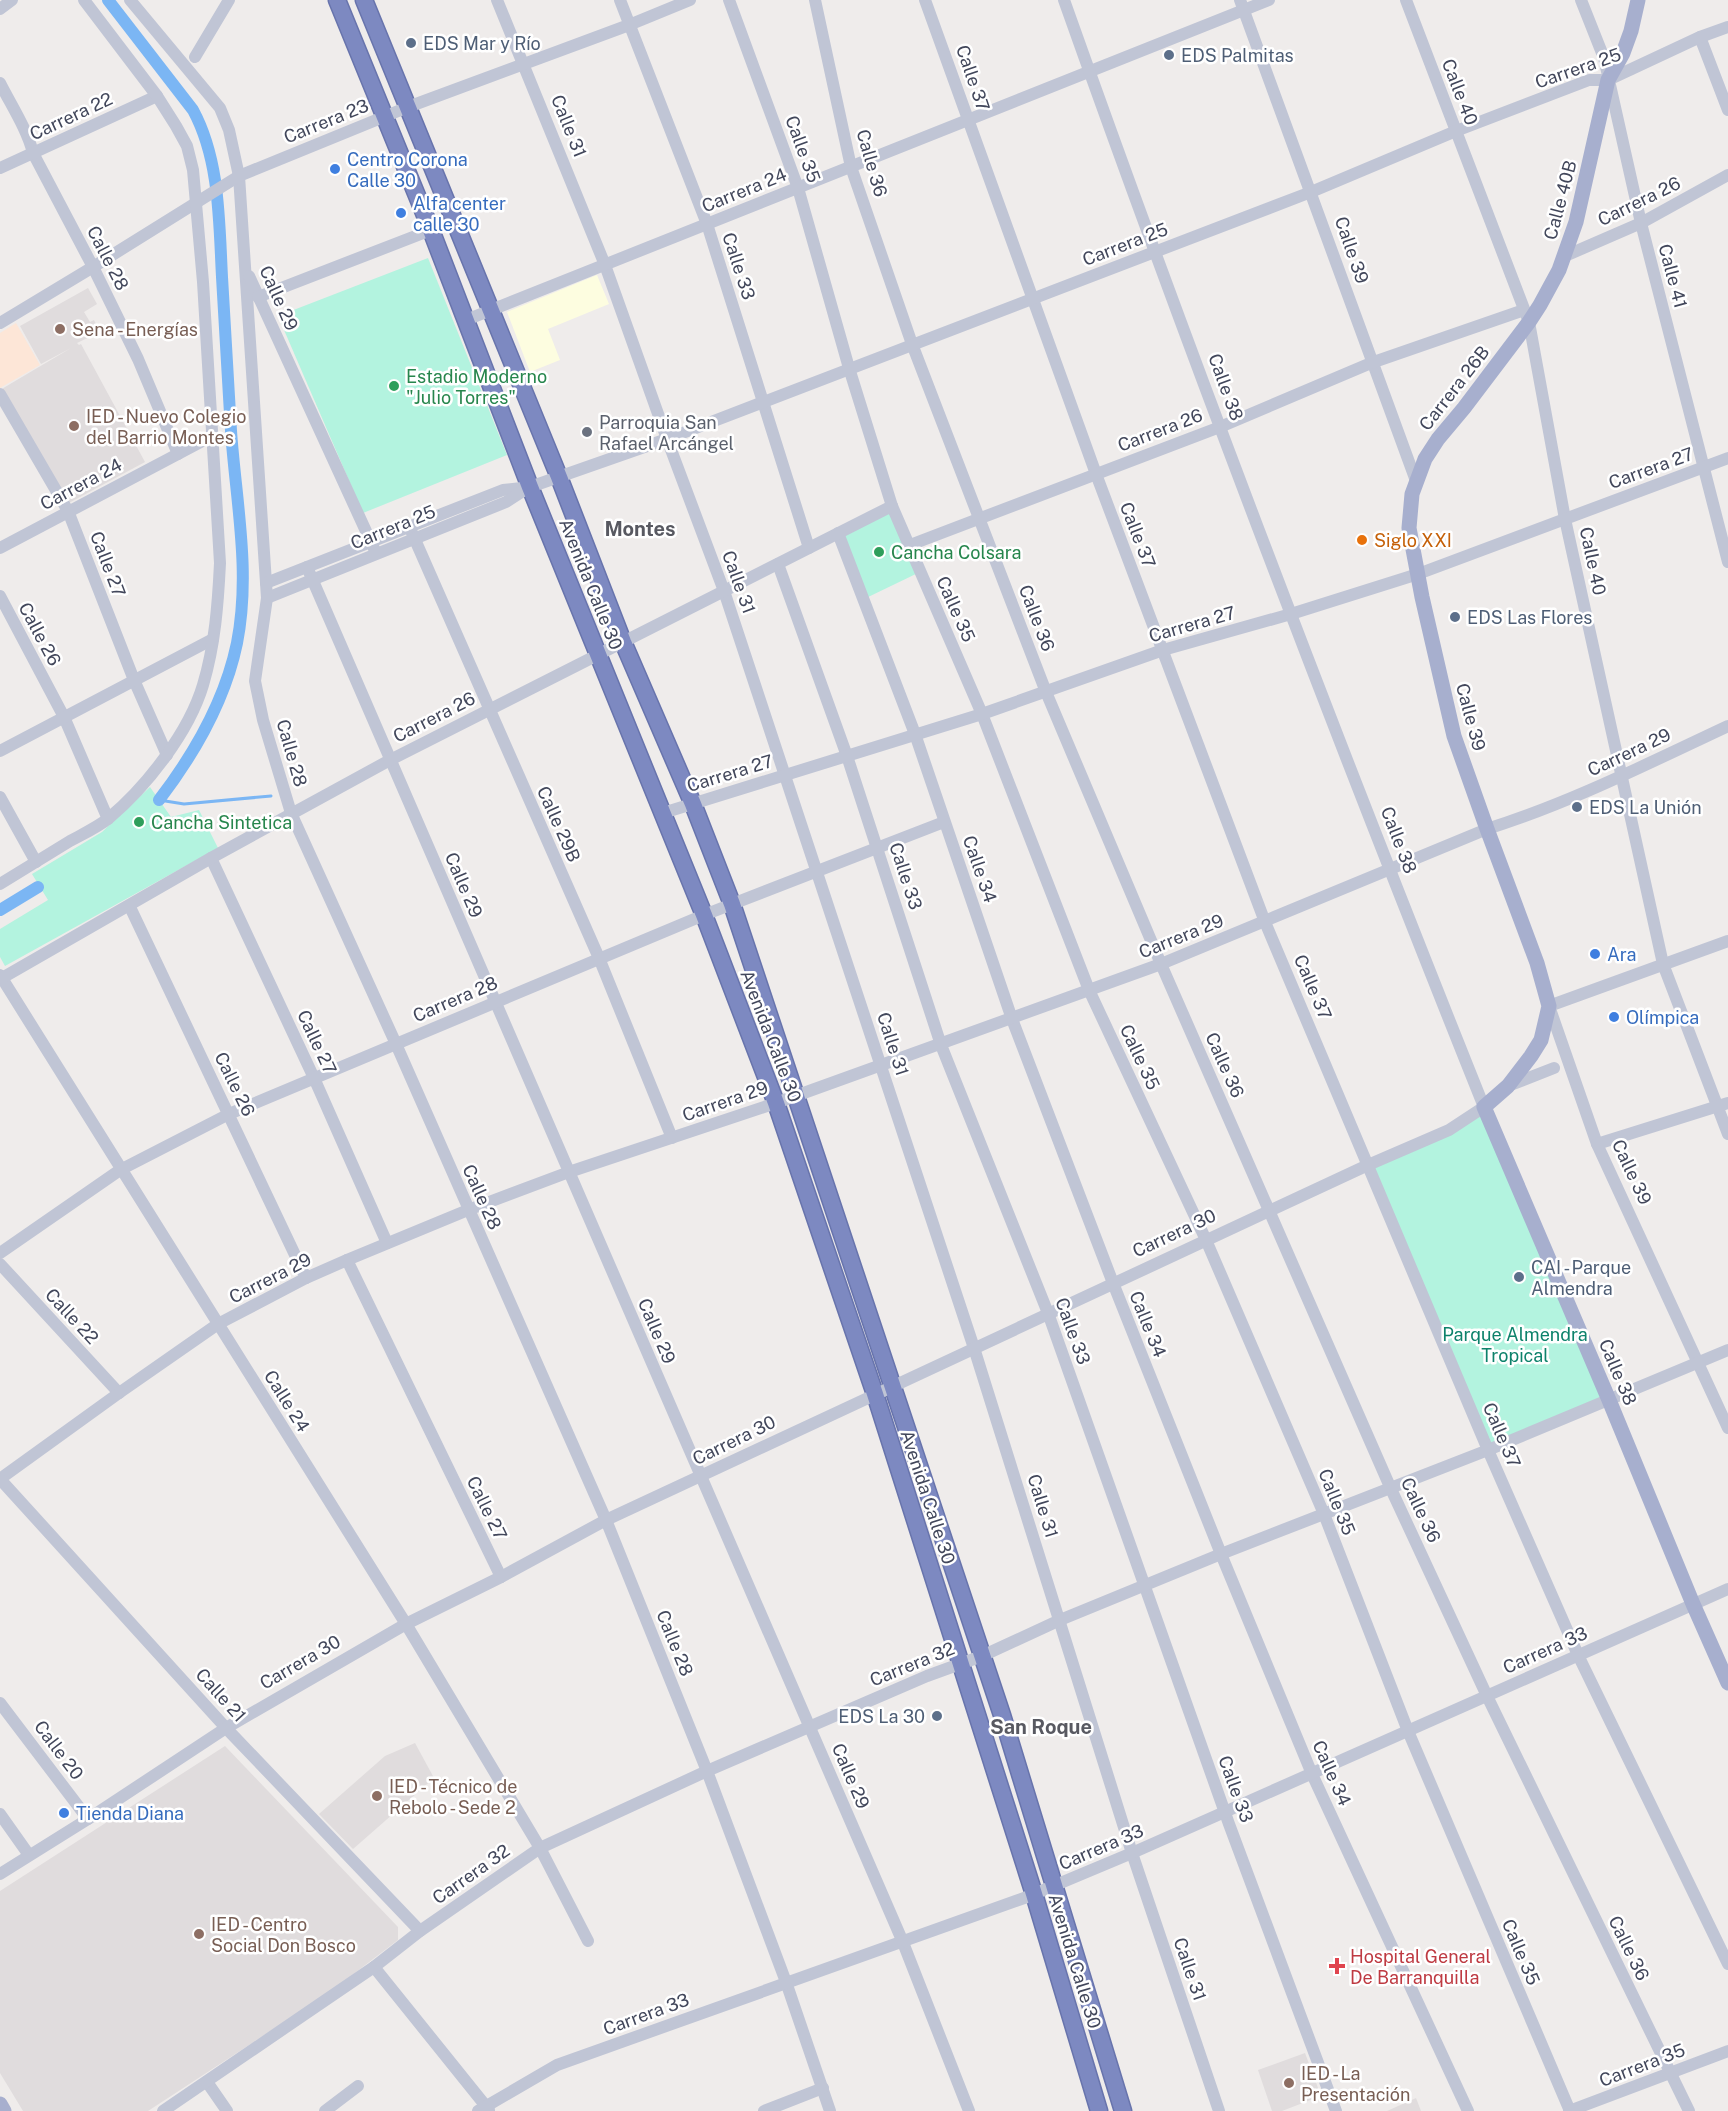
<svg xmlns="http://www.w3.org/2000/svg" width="1728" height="2111" viewBox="0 0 1728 2111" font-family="'Public Sans',sans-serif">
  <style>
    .commercial { fill: #fdfde0 }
    .education { fill: #e0dcdd }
    .medical { fill: #fde6d7 }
    .green { fill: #b3f3df }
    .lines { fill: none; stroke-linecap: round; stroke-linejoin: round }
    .stream { stroke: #7bb6f4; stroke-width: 3 }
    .canal { stroke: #7bb6f4; stroke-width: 12 }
    .highway-casing { stroke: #6874ac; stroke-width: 19 }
    .minor { stroke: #c0c5d5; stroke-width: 12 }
    .major { stroke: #a7afce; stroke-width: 15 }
    .highway { stroke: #7d89c1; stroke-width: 16 }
    .service-dot { fill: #5c6f8a; stroke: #fff; stroke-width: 2 }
    .shop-dot { fill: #3f7fe0; stroke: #fff; stroke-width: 2 }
    .education-dot { fill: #8d6e63; stroke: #fff; stroke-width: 2 }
    .leisure-dot { fill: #2e9e5b; stroke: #fff; stroke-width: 2 }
    .worship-dot { fill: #6b7280; stroke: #fff; stroke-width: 2 }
    .food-dot { fill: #e8710a; stroke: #fff; stroke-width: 2 }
    .health-dot { fill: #e0444e; stroke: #fff; stroke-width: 2 }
    .labels { text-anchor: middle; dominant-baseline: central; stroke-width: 5; stroke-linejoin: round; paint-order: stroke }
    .service-label { font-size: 18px; fill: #4e5e75; stroke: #fff; text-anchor: start }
    .street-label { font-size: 18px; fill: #42475b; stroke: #fff }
    .shop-label { font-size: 18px; fill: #366cbe; stroke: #fff; text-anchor: start }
    .education-label { font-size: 18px; fill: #785e54; stroke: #fff; text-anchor: start }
    .leisure-label { font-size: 18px; fill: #27864d; stroke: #fff; text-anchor: start }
    .worship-label { font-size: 18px; fill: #5b616d; stroke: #fff; text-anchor: start }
    .food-label { font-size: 18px; fill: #c56008; stroke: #fff; text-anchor: start }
    .park-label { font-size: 18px; fill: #0d826b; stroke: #fff }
    .health-label { font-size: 18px; fill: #be3a42; stroke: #fff; text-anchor: start }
    .neighbourhood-label { font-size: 20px; font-weight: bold; fill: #585961; stroke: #fff }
  </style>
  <rect width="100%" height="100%" fill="#efeceb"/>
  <path class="commercial" d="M597,275l12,29 -61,25 12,31 -30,12 -23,-60z"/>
  <g class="education">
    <path d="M88,288l9,16 -13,8 6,10 4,-2 6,12 -23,11 2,2 2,-1 64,118 -78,42 -67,-114 71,-42 -30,16 -21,-38z"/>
    <path d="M415,1743l19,35 -81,71 -34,-35 66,-58z"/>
    <path d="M225,1746l173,181v13l-68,52 -182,119h-125l-23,-38v-182z"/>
    <path d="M1305,2053l16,43 -39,15h-10l-14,-41z"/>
    <path d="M1416,2098l5,13h-34z"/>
  </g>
  <path class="medical" d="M16,323l24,42 -40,23v-55z"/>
  <g class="green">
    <path d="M428,258l79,197 -144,58 -85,-197z"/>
    <path d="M892,506l28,66 -56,27 -26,-66z"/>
    <path d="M150,787l21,30 28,-7 19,38 -213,118 -5,-9v-28l48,-29 -16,-26 70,-42z"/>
    <path d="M1484,1107l125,293 -121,50 -120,-285z"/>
  </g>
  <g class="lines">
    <path class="stream" d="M159,800l25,4 87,-8"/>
    <g class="canal">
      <path d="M108,0l85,110c27,50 26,111 29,167 3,51 6,103 9,154 5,71 20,141 6,212 -12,58 -42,110 -78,157"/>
      <path d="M0,910l38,-23"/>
    </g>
    <g class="highway-casing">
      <g id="highway">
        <path d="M337,0l94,230 99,257 174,428 72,188 99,291 159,500 65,217"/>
        <path d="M364,0l195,477 64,165 70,162 39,100 270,811 121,396"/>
      </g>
    </g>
    <g class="minor">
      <path d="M130,0l90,108 9,22 10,46 28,422 -12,83 8,39 28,93 105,231 210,476 101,251 79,211 44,129"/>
      <path d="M497,0l108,265 62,174 57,152 250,757 158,505 87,258"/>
      <path d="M620,0l87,224 102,324"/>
      <path d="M729,0l69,188 51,180 43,138 90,208 107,276 117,250 118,274 84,217 162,380"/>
      <path d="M815,0l36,167 61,177 134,348 115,272 230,525 96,207 202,415"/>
      <path d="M925,0l171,474 169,448 223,528 90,205 150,309"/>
      <path d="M1240,0l176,481"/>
      <path d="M1406,0l123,322 36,197 98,445 65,170"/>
      <path d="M1581,0l23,58 37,165 87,339"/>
      <path d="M0,9l12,-9"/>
      <path d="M1700,37l28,73"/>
      <path d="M195,57l34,-57"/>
      <path d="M0,83c11,22 27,46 33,70l60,114 45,92 40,95"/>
      <path d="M0,168l157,-72"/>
      <path d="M1565,256l76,-33 87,-48"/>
      <path d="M249,276l127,277"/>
      <path d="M258,297l173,-67"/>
      <path d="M466,320l803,-320"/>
      <path d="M0,323l93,-56 146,-91 169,-69 221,-82 61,-25"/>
      <path d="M0,394l68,117 66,169 33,75"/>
      <path d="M409,526l190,432 73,180"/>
      <path d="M838,533l77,201 97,285 101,264 108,271 91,220 156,337"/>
      <path d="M910,545l310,-118 151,-64 153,-53"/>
      <path d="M0,548l212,-112"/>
      <path d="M778,564l69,192 94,289 107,268 181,511 107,287"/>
      <path d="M307,567l595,1373 67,171"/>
      <path d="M266,583l237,-93 27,-3 137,-48 644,-247 145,-61 133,-51h19l92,-43 28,-10"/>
      <path d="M0,596l64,121 44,102"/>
      <path d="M267,598l239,-96 20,-13"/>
      <path d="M0,751l213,-112"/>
      <path d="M0,797l36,65"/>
      <path d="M663,813l319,-99 181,-64 128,-36 127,-40 310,-116"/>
      <path d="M211,858l103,220 73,165"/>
      <path d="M0,884c23,-14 47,-29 70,-43 13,-7 28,-14 39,-23 38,-32 80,-86 94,-133 12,-40 15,-81 17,-122l-17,-281 -10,-112 -6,-24 -11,-20 -19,-30 -73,-96"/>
      <path d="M130,907l176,371"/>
      <path d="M1728,941l-179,65 48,138 131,284"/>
      <path d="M0,975l406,649 134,224 48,93"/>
      <path d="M2,978l209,-120 179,-98 502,-254"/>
      <path d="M1508,1086l46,-18"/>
      <path d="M1597,1144l131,-41"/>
      <path d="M0,1253l120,-83 109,-56 475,-199 240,-93"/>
      <path d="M347,1260l154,317"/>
      <path d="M0,1264l119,129"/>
      <path d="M0,1479l119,-86 99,-69 88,-46 41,-18 121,-50 101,-38 207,-69 385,-139 326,-135c83,-26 162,-66 241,-103"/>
      <path d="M0,1479l226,249 194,203"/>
      <path d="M0,1703l88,116"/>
      <path d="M0,1814l29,41"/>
      <path d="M0,1874l88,-55 138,-91 180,-104 95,-47 105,-57 762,-355 81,-35 35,-23c-147,-367 -288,-735 -420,-1107"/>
      <path d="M374,1967l115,143"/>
      <path d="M207,2082l20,29"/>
      <path d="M163,2111l211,-144 46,-36 120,-83 167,-77 220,-95 55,-20 78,-36 161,-66 267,-104 240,-100"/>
      <path d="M325,2111l33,-25"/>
      <path d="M478,2111l79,-46 470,-168 105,-44 596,-264"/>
      <path d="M764,2111l59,-23"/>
      <path d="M1569,2111l159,-60"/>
    </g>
    <g class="major">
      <path d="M1638,0l-7,31 -8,22 -15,27 -32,142 -17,48 -19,35 -11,17 -65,86 -26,31 -13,20 -13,35 -3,34 13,69 32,139 33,93 50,134 12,43 -8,34 -10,16 -23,30 -24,21 125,293 84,204 35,79"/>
      <path d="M0,2104l4,7"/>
    </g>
    <use href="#highway" class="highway"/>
  </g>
  <g class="service-dot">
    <circle cx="411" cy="43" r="6"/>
    <circle cx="1169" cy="55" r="6"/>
    <circle cx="1455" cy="617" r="6"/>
    <circle cx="1577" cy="807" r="6"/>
    <circle cx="1519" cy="1277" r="6"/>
    <circle cx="937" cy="1716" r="6"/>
  </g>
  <g class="shop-dot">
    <circle cx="335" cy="169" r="6"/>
    <circle cx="401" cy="213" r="6"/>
    <circle cx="1595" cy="954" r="6"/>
    <circle cx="1614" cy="1017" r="6"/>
    <circle cx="64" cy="1813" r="6"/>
  </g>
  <g class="education-dot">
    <circle cx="60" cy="329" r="6"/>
    <circle cx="74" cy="426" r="6"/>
    <circle cx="377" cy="1796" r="6"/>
    <circle cx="199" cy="1934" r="6"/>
    <circle cx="1289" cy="2083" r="6"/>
  </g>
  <g class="leisure-dot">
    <circle cx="394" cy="386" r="6"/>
    <circle cx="879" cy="552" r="6"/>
    <circle cx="139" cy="822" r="6"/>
  </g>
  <circle class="worship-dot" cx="587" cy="432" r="6"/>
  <circle class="food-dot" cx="1362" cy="540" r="6"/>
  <path class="health-dot" d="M1334 1957h6v6h6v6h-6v6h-6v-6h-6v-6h6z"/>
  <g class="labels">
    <g class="service-label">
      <text x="423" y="43">EDS Mar y Río</text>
      <text x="1181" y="55">EDS Palmitas</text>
      <text x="1467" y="617">EDS Las Flores</text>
      <text x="1589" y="807">EDS La Unión</text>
      <text x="1531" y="1267">CAI - Parque<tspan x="1531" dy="21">Almendra</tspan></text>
      <text x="925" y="1716" text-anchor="end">EDS La 30</text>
    </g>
    <g class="street-label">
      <text transform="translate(1578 68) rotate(-19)">Carrera 25</text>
      <text transform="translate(973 78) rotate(71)">Calle 37</text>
      <text transform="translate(1460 92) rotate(69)">Calle 40</text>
      <text transform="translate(71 116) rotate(-25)">Carrera 22</text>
      <text transform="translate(326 121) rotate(-22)">Carrera 23</text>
      <text transform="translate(569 126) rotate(68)">Calle 31</text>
      <text transform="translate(803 149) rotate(70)">Calle 35</text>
      <text transform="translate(872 163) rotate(74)">Calle 36</text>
      <text transform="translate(744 190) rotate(-22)">Carrera 24</text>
      <text transform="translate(1560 200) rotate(-75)">Calle 40B</text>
      <text transform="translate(1639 201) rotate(-26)">Carrera 26</text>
      <text transform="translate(1125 244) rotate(-21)">Carrera 25</text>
      <text transform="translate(1352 250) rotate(71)">Calle 39</text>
      <text transform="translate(108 258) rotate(63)">Calle 28</text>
      <text transform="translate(739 266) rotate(72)">Calle 33</text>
      <text transform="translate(1673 276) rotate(75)">Calle 41</text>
      <text transform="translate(279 298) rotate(66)">Calle 29</text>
      <text transform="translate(1226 387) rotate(70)">Calle 38</text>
      <text transform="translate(1454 388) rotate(-52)">Carrera 26B</text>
      <text transform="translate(1160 430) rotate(-21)">Carrera 26</text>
      <text transform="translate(1651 468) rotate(-20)">Carrera 27</text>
      <text transform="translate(81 484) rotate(-28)">Carrera 24</text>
      <text transform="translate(393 527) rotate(-22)">Carrera 25</text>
      <text transform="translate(1138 535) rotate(69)">Calle 37</text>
      <text transform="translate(1593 561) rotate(78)">Calle 40</text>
      <text transform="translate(108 564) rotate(69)">Calle 27</text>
      <text transform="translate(739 582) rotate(70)">Calle 31</text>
      <text transform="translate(591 584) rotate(68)">Avenida Calle 30</text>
      <text transform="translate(956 609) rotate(66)">Calle 35</text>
      <text transform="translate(1037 618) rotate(69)">Calle 36</text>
      <text transform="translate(1192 624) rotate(-16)">Carrera 27</text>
      <text transform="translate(40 634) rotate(62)">Calle 26</text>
      <text transform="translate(434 717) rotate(-27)">Carrera 26</text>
      <text transform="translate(1471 717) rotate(75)">Calle 39</text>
      <text transform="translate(1629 752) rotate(-25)">Carrera 29</text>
      <text transform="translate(292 753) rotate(74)">Calle 28</text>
      <text transform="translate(730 773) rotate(-17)">Carrera 27</text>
      <text transform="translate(559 824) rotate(66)">Calle 29B</text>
      <text transform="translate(1399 840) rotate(69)">Calle 38</text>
      <text transform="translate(980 869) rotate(71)">Calle 34</text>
      <text transform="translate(906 876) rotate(72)">Calle 33</text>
      <text transform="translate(464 885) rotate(67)">Calle 29</text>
      <text transform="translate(1181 936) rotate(-22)">Carrera 29</text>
      <text transform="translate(1313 987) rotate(67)">Calle 37</text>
      <text transform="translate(455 999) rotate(-23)">Carrera 28</text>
      <text transform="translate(771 1036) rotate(69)">Avenida Calle 30</text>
      <text transform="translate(317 1042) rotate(65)">Calle 27</text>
      <text transform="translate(893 1044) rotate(72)">Calle 31</text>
      <text transform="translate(1140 1057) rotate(65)">Calle 35</text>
      <text transform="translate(1225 1065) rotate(66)">Calle 36</text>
      <text transform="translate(235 1084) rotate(64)">Calle 26</text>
      <text transform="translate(725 1101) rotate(-19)">Carrera 29</text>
      <text transform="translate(1632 1172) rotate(65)">Calle 39</text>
      <text transform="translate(482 1197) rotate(66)">Calle 28</text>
      <text transform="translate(1174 1233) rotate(-25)">Carrera 30</text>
      <text transform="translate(270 1278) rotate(-27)">Carrera 29</text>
      <text transform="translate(72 1316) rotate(47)">Calle 22</text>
      <text transform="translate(1148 1324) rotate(68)">Calle 34</text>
      <text transform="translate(657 1331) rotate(67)">Calle 29</text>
      <text transform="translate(1073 1331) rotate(70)">Calle 33</text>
      <text transform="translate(1618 1372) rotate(67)">Calle 38</text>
      <text transform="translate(287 1401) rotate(58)">Calle 24</text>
      <text transform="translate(1502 1435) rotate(67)">Calle 37</text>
      <text transform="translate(734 1440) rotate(-26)">Carrera 30</text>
      <text transform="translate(928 1497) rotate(72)">Avenida Calle 30</text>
      <text transform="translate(1337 1502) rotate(68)">Calle 35</text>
      <text transform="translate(1043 1506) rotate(73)">Calle 31</text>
      <text transform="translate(487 1508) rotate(64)">Calle 27</text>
      <text transform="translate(1421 1510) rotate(65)">Calle 36</text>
      <text transform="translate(675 1643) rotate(68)">Calle 28</text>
      <text transform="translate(1545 1650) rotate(-24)">Carrera 33</text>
      <text transform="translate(300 1662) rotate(-30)">Carrera 30</text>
      <text transform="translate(912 1664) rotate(-22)">Carrera 32</text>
      <text transform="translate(221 1695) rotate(48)">Calle 21</text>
      <text transform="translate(59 1750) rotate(53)">Calle 20</text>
      <text transform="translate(1332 1773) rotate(66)">Calle 34</text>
      <text transform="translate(851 1776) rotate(67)">Calle 29</text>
      <text transform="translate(1236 1789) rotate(70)">Calle 33</text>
      <text transform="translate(1101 1847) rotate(-23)">Carrera 33</text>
      <text transform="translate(471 1874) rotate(-35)">Carrera 32</text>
      <text transform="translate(1629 1948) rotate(64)">Calle 36</text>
      <text transform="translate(1521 1952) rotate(67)">Calle 35</text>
      <text transform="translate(1075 1961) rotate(73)">Avenida Calle 30</text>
      <text transform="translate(1190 1969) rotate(71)">Calle 31</text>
      <text transform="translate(646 2014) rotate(-20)">Carrera 33</text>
      <text transform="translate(1642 2065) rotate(-21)">Carrera 35</text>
    </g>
    <g class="shop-label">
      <text x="347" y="159">Centro Corona<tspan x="347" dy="21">Calle 30</tspan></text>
      <text x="413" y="203">Alfa center<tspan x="413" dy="21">calle 30</tspan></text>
      <text x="1607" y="954">Ara</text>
      <text x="1626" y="1017">Olímpica</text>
      <text x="76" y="1813">Tienda Diana</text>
    </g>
    <g class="education-label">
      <text x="72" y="329">Sena - Energías</text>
      <text x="86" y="416">IED - Nuevo Colegio<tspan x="86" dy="21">del Barrio Montes</tspan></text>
      <text x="389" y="1786">IED - Técnico de<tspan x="389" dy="21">Rebolo - Sede 2</tspan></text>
      <text x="211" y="1924">IED - Centro<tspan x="211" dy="21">Social Don Bosco</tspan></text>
      <text x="1301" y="2073">IED - La<tspan x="1301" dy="21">Presentación</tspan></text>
    </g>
    <g class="leisure-label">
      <text x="406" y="376">Estadio Moderno<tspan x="406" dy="21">"Julio Torres"</tspan></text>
      <text x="891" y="552">Cancha Colsara</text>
      <text x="151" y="822">Cancha Sintetica</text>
    </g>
    <g class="worship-label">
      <text x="599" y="422">Parroquia San<tspan x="599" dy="21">Rafael Arcángel</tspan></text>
    </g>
    <g class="food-label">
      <text x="1374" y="540">Siglo XXI</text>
    </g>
    <g class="park-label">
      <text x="1515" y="1334">Parque Almendra<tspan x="1515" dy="21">Tropical</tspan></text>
    </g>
    <g class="health-label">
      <text x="1350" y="1956">Hospital General<tspan x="1350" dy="21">De Barranquilla</tspan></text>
    </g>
    <g class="neighbourhood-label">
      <text x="640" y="529">Montes</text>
      <text x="1041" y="1727">San Roque</text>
    </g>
  </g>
</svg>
